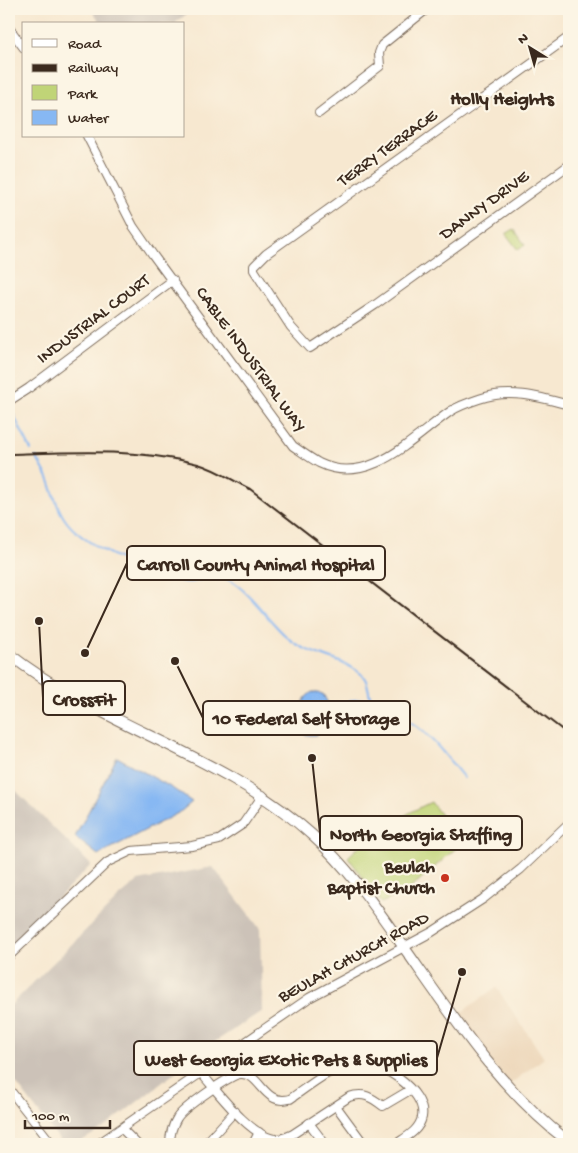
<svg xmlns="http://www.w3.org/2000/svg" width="578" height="1153" viewBox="0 0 578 1153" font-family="'Gochi Hand',sans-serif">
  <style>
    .built { fill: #edd7ba }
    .industrial { fill: #ccc2b8 }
    .green { fill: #c0d477; stroke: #7e7f4a }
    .water { fill: #87b8f3; stroke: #617188 }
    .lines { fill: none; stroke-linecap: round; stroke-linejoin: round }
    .stream { stroke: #87b8f3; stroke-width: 2 }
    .minor-casing { stroke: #7d6c5c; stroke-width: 10 }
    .major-casing { stroke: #7d6c5c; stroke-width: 12 }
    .minor { stroke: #fff; stroke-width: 8 }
    .major { stroke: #fff; stroke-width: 10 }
    .rail { stroke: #3b2a1e; stroke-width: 2 }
    .poi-dot { fill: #c8321e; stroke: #fcf5e5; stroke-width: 2 }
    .labels { text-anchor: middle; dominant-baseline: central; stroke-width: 4.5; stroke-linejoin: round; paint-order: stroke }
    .street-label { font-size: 18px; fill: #3b2a1e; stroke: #fcf5e5 }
    .poi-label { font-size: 18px; font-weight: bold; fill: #3b2a1e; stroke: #fcf5e5; text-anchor: end }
    .neighbourhood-label { font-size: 19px; font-weight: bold; fill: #3b2a1e; stroke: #fcf5e5 }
    .leader { fill: none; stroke: #3b2a1e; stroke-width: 2 }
    .callout-dot { fill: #3b2a1e; stroke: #fcf5e5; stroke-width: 2 }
    .callout { fill: #fcf5e5; stroke: #3b2a1e; stroke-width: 2 }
    .callout-label { font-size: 19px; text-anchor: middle; font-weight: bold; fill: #3b2a1e }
  </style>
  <rect width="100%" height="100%" fill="#fcf5e5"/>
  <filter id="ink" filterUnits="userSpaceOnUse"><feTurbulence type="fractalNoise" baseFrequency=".02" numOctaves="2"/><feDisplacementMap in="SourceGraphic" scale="10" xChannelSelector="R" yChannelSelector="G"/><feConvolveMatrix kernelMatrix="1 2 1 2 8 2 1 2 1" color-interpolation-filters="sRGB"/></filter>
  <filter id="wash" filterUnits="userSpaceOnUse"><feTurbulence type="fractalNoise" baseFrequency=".0096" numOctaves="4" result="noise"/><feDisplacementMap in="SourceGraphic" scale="20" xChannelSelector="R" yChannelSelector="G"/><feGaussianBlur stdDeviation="1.12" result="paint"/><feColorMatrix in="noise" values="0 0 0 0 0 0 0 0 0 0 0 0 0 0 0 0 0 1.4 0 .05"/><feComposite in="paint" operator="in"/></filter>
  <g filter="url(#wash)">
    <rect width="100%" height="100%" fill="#f7e8d0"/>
    <path class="built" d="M496,987l48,71 -35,27 -27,-33 -24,-37z"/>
    <g class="industrial">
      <path d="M91,9h102l-19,15h-72z"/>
      <path d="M9,784l82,81 -82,83z"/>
      <path d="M213,867l47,62 2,82 -49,32 -108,84 -22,13 -20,4 -54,-70v-67l109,-109 20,-17z"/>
    </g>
    <g class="green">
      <path d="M514,229l11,16 -7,5 -12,-16z"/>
      <path d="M431,802l31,41 -56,49 -25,11 -33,-46c24,-25 52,-40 83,-55z"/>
    </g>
    <g class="water">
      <path d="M312,692l11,2 9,17 -16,24c-11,1 -17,-2 -25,-8l15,-30z"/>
      <path d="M117,757l55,31 20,14 -12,10 -82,43 -23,-18z"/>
    </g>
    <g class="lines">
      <g class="stream">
        <path d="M9,406l22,44"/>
        <path d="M36,457c5,8 11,17 14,26 4,12 7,25 14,35 17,27 76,52 107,60 5,2 13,4 18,4 17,0 18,-13 40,-2 23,13 39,41 59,58 19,17 47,18 68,32 18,12 8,23 19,35 10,9 26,10 37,18 21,14 36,36 52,55"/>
        <path d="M330,707l24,-7 16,-1"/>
      </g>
    </g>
  </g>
  <g filter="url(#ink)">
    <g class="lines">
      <g class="minor-casing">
        <g id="minor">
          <path d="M9,28l15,20"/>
          <path d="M569,37l-303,217 -12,12v4l37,57 19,21 65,-43 194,-140"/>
          <path d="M319,113l61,-47 -1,-13 3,-8 45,-36"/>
          <path d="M87,136l46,90 20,29 140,191c9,6 17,12 26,17 51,25 95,-27 132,-52 8,-5 19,-9 28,-12 30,-11 61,-2 90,6"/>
          <path d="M9,401l20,-13 144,-108"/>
          <path d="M9,956l99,-94 23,-11 61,-5 27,-6 24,-16 20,-29"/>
          <path d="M201,1073c16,18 49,63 74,66 7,0 12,-2 18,-5l56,-37c15,-5 22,0 34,9l27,-16"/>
          <path d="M9,1089l43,55"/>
          <path d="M336,1106l28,38"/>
          <path d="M309,1123l16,21"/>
          <path d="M122,1129l15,15"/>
          <path d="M98,1144l211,-146 123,-66 51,-33 38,-30 48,-46"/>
          <path d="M170,1144c0,-9 2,-18 7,-26 5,-9 54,-44 64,-44 20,-1 22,32 49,25 19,-13 40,-31 63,-36 25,-5 74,28 69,54 -3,14 -16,20 -26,27"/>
          <path d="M209,1144l-1,-3 27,-30"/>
          <path d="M253,1144l6,-12"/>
        </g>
      </g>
      <g class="major-casing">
        <path id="major" d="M9,654c93,73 214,100 303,181 36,32 63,71 91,111 50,71 96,143 166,196"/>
      </g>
      <use href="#minor" class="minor"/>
      <use href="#major" class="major"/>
      <path class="rail" d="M9,454c63,-2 127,-6 189,10 18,5 35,17 52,25l319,246"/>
    </g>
  </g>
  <circle class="poi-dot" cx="445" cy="878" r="5"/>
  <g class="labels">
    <g class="street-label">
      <text transform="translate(388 149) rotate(-36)">TERRY TERRACE</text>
      <text transform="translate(485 206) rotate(-36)">DANNY DRIVE</text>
      <text transform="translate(94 320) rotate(-37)">INDUSTRIAL COURT</text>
      <text transform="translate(250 360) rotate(54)">CABLE INDUSTRIAL WAY</text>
      <text transform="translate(354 958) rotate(-29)">BEULAH CHURCH ROAD</text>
    </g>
    <g class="poi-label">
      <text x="435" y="868">Beulah<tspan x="435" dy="21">Baptist Church</tspan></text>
    </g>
    <g class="neighbourhood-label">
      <text x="502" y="100">Holly Heights</text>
    </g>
  </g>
  <path class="leader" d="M85 653L127 563M39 621L43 698M175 661L203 718M312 758L320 833M462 972L437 1058"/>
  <g class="callout-dot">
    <circle cx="85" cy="653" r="5"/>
    <circle cx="39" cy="621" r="5"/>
    <circle cx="175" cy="661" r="5"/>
    <circle cx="312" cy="758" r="5"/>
    <circle cx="462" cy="972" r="5"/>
  </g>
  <g class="callout">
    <rect x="127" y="546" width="258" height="34" rx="5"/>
    <rect x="43" y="681" width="82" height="34" rx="5"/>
    <rect x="203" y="701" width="207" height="34" rx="5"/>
    <rect x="320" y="816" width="202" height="34" rx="5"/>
    <rect x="134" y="1041" width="303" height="34" rx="5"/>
  </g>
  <g class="callout-label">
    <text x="256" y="570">Carroll County Animal Hospital</text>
    <text x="84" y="705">CrossFit</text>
    <text x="306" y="724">10 Federal Self Storage</text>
    <text x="421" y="840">North Georgia Staffing</text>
    <text x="286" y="1065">West Georgia Exotic Pets &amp; Supplies</text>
  </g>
  <rect width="578" height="1153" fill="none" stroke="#fcf5e5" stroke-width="30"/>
  <rect x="22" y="22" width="162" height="115" fill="#fcf5e5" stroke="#afa495"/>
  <rect x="32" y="39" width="25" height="8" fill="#ffffff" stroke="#afa495"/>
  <text x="68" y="48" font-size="15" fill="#3b2a1e">Road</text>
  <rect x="32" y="64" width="25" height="8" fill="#3b2a1e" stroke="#afa495"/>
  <text x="68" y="72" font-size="15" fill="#3b2a1e">Railway</text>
  <rect x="32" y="85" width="25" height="15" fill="#c0d477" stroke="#afa495"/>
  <text x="68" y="98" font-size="15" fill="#3b2a1e">Park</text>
  <rect x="32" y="110" width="25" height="15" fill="#87b8f3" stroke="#afa495"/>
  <text x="68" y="122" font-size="15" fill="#3b2a1e">Water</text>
  <g transform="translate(530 48) rotate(323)" stroke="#fcf5e5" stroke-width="4" paint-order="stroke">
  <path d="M0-4L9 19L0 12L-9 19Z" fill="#3b2a1e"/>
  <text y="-8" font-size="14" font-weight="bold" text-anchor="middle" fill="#3b2a1e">N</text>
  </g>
  <path d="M25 1120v8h85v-8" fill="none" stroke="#3b2a1e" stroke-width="2.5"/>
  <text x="32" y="1120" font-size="15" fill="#3b2a1e" stroke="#fcf5e5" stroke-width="4" paint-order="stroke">100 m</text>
</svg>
